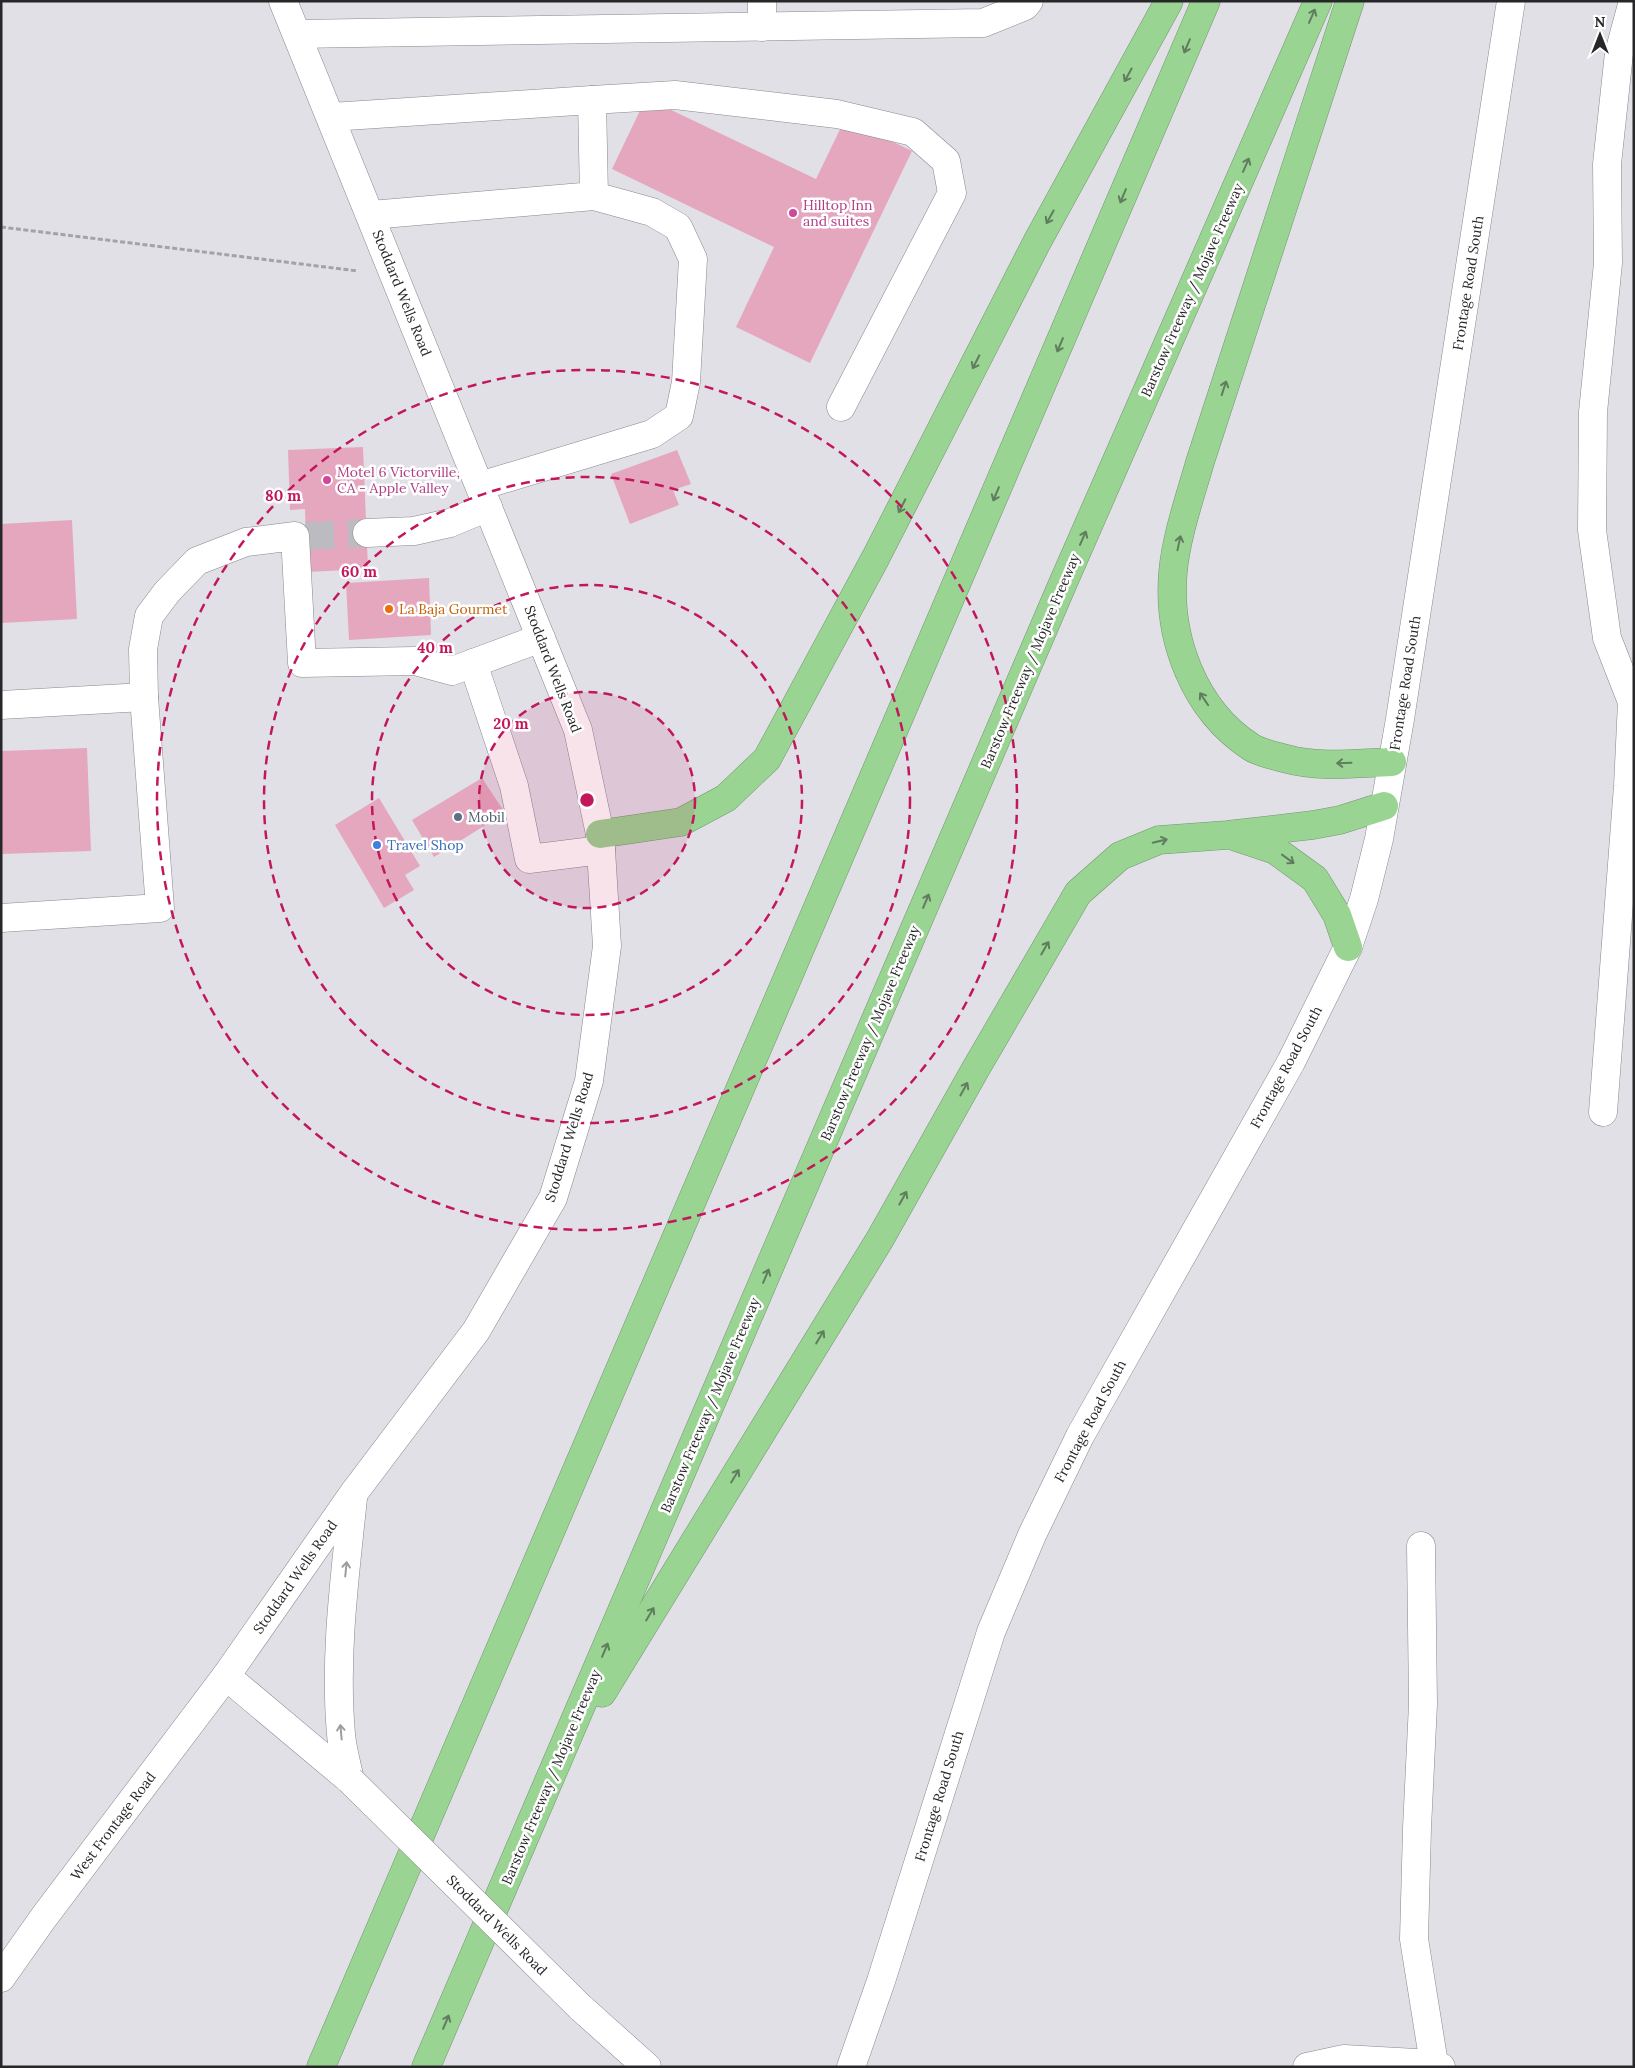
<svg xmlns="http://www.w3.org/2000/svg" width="1635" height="2068" viewBox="0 0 1635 2068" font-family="Lora,serif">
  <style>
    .building { fill: #e4a7be }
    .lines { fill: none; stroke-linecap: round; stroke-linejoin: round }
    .minor-tunnel { stroke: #bcbbc1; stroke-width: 28; stroke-dasharray: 28 14; stroke-linecap: butt }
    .minor-casing { stroke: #88878d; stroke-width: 29 }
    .highway-casing { stroke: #71976d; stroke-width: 29 }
    .path { stroke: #a3a2a8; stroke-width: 3; stroke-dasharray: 5 2.5; stroke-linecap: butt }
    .minor { stroke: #fff; stroke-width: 28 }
    .highway { stroke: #99d492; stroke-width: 28 }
    .minor-bridge-casing { stroke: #88878d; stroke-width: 29; stroke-linecap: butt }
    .minor-bridge { stroke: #fff; stroke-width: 28 }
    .oneway { stroke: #607d5e }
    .oneway2 { stroke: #9e9d9f }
    .ring { fill: none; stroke: #c2185b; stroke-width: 2.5; stroke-dasharray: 9 6 }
    .hotel-dot { fill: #d1479c; stroke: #fff; stroke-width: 2 }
    .food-dot { fill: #e8710a; stroke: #fff; stroke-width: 2 }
    .service-dot { fill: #5c6f8a; stroke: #fff; stroke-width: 2 }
    .shop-dot { fill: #3f7fe0; stroke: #fff; stroke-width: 2 }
    .labels { text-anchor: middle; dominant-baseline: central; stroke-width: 5; stroke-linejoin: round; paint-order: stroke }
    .hotel-label { font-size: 14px; fill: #b23c85; stroke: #fff; text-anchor: start }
    .street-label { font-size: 14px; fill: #272629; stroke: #fff }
    .food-label { font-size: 14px; fill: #c56008; stroke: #fff; text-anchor: start }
    .service-label { font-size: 14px; fill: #4e5e75; stroke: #fff; text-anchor: start }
    .shop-label { font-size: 14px; fill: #366cbe; stroke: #fff; text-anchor: start }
    .centre { fill: #c2185b; stroke: #fff; stroke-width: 2.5 }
    .ring-label { font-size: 15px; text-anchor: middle; font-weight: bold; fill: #c2185b; stroke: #fff; stroke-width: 5; stroke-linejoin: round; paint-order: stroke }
  </style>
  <rect width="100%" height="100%" fill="#e1e0e7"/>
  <g class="building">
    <path d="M646,98l170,81 29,-60 67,32 -102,212 -74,-36 38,-80 -162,-78z"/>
    <path d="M363,447l5,122 -61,3 -2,-63 -15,1 -2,-60z"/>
    <path d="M677,450l14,34 -18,6 6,15 -49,19 -19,-50z"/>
    <path d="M72,520l5,99 -76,4v-99z"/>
    <path d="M429,578l2,57 -82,5 -3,-57z"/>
    <path d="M87,748l4,103 -90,3v-103z"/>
    <path d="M482,778l23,35 -71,44 -22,-37z"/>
    <path d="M379,798l41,68 -15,9 9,15 -30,18 -49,-83z"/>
  </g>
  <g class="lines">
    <path class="minor-tunnel" d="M306,536l61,-3"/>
    <g class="minor-casing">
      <g id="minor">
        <path d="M762,27v-26"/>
        <path d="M297,34l686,-11 42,-17 4,-5"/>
        <path d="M592,100l83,-5 162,19 76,18 33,29 6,32 -111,214"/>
        <path d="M331,117l261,-17 2,96 -223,19"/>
        <path d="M480,486l172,-52 27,-18 7,-34 7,-123 -15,-32 -26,-15 -58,-16"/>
        <path d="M367,533l47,-2 36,-8 38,-16"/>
        <path d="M473,663l41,123 15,73 72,-9"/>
        <path d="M1,705l143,-8"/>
        <path d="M1,918l159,-10 -16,-211 -1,-48 6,-33 18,-24 30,-31 49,-19 49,-6 7,127 113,-2 37,10 89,-33"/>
        <path d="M1603,1112l25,-326 4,-84 -25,-64 -15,-108 1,-118 15,-149 -1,-99 12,-111 14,-52"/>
        <path d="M1421,1546l2,158 -6,124 -3,111 20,125"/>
        <path d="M226,1676l124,104"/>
        <path d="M350,1780c-3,-15 -8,-31 -9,-46 -7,-79 4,-158 12,-236"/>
        <path d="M1,1978l43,-61 182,-241 127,-182 123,-163 77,-133 36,-117 18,-135 -7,-112 -22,-104 -295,-729"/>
        <path d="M580,2007l67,60"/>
        <path d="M851,2067l30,-86 110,-349 41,-97 48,-99 211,-374 57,-115 16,-48 15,-60 21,-120 111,-718"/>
        <path d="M1307,2067l37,-8 90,5 7,3"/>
      </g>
    </g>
    <g class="highway-casing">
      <g id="highway">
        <path d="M1350,1l-150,461c-10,35 -24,75 -27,110 -6,66 21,138 78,175 9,6 25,9 36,12 33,9 71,4 105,3"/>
        <path d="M600,834l81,-12 45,-24 41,-39 109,-202 161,-315 132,-241"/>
        <path d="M1236,837l39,13 40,29 22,36 11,32"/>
        <path d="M602,1693l278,-454 95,-169 103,-177 42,-37 39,-16 68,-5 86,-10 27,-5 44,-14"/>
        <path d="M321,2067l885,-2066"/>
        <path d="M426,2067l637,-1484 255,-582"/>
      </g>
    </g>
    <path class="path" d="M1,227l357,44"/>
    <use href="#minor" class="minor"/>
    <use href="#highway" class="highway"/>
    <g class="minor-bridge-casing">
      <path id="minor-bridge" d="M350,1780l230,227"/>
    </g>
    <use href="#minor-bridge" class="minor-bridge"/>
  </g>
  <defs><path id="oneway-shaft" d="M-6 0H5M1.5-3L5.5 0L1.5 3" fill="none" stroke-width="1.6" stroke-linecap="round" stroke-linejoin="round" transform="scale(1.25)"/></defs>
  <g class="oneway">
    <use href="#oneway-shaft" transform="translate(1312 16) rotate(-66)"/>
    <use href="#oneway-shaft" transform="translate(1187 46) rotate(113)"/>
    <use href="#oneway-shaft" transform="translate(1128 75) rotate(119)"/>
    <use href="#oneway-shaft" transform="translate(1246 165) rotate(-66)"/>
    <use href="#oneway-shaft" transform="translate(1123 196) rotate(113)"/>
    <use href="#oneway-shaft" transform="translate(1050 217) rotate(119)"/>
    <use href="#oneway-shaft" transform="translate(1060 345) rotate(113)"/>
    <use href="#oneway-shaft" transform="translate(976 362) rotate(117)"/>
    <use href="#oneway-shaft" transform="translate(1224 388) rotate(-72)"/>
    <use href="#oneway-shaft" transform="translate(996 494) rotate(113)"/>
    <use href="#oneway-shaft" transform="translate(902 506) rotate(117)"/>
    <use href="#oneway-shaft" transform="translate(1083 538) rotate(-66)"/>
    <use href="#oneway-shaft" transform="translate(1179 543) rotate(-78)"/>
    <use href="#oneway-shaft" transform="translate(1204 699) rotate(-124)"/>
    <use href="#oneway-shaft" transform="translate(1344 763) rotate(178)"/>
    <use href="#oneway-shaft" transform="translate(1160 841) rotate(-13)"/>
    <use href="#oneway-shaft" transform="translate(1288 859) rotate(36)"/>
    <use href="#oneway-shaft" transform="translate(926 901) rotate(-67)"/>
    <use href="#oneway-shaft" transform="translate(1045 948) rotate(-60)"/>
    <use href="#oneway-shaft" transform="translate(964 1089) rotate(-61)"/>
    <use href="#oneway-shaft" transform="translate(903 1198) rotate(-61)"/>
    <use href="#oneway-shaft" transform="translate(766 1276) rotate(-67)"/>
    <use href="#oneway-shaft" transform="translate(820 1337) rotate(-59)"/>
    <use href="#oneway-shaft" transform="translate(735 1476) rotate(-59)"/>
    <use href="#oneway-shaft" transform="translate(650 1614) rotate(-59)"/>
    <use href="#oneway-shaft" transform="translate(605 1650) rotate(-67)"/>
    <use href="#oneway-shaft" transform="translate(446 2022) rotate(-67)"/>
  </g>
  <g class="oneway2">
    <use href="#oneway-shaft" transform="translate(346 1569) rotate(-84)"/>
    <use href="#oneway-shaft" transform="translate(341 1732) rotate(-95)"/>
  </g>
  <circle cx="587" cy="800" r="108" fill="#c2185b" fill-opacity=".12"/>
  <g class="ring">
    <circle cx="587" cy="800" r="108"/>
    <circle cx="587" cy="800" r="215"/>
    <circle cx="587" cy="800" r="323"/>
    <circle cx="587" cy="800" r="430"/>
  </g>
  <g class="hotel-dot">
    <circle cx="793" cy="213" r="5"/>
    <circle cx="327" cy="480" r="5"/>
  </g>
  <circle class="food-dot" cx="389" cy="609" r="5"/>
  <circle class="service-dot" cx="458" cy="817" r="5"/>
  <circle class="shop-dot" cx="377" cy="845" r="5"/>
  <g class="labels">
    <g class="hotel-label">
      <text x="803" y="205">Hilltop Inn<tspan x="803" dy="16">and suites</tspan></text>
      <text x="337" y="472">Motel 6 Victorville,<tspan x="337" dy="16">CA - Apple Valley</tspan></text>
    </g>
    <g class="street-label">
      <text transform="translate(1468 283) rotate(-81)">Frontage Road South</text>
      <text transform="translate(1192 290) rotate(-66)">Barstow Freeway / Mojave Freeway</text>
      <text transform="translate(402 293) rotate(68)">Stoddard Wells Road</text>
      <text transform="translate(1030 661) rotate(-67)">Barstow Freeway / Mojave Freeway</text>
      <text transform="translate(553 669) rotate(69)">Stoddard Wells Road</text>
      <text transform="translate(1405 683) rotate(-81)">Frontage Road South</text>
      <text transform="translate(870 1033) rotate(-67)">Barstow Freeway / Mojave Freeway</text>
      <text transform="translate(1286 1067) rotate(-62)">Frontage Road South</text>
      <text transform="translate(569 1137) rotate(-73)">Stoddard Wells Road</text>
      <text transform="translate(710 1405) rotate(-67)">Barstow Freeway / Mojave Freeway</text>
      <text transform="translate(1090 1421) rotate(-62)">Frontage Road South</text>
      <text transform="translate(295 1577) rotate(-55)">Stoddard Wells Road</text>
      <text transform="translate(551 1777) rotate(-67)">Barstow Freeway / Mojave Freeway</text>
      <text transform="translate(939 1796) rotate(-73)">Frontage Road South</text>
      <text transform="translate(113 1826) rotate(-53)">West Frontage Road</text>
      <text transform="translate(497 1925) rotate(45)">Stoddard Wells Road</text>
    </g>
    <g class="food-label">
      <text x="399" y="609">La Baja Gourmet</text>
    </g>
    <g class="service-label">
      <text x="468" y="817">Mobil</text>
    </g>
    <g class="shop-label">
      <text x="387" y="845">Travel Shop</text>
    </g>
  </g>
  <circle cx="587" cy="800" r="8" class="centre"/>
  <g class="ring-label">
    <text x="283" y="501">80 m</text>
    <text x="359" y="577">60 m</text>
    <text x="435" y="653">40 m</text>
    <text x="511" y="729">20 m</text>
  </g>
  <rect width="1635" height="2068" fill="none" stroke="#272629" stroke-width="5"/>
  <g transform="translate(1600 35)" stroke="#ffffff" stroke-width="4" paint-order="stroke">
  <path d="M0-4L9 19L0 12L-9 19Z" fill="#272629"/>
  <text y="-8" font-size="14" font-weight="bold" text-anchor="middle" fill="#272629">N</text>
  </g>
</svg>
